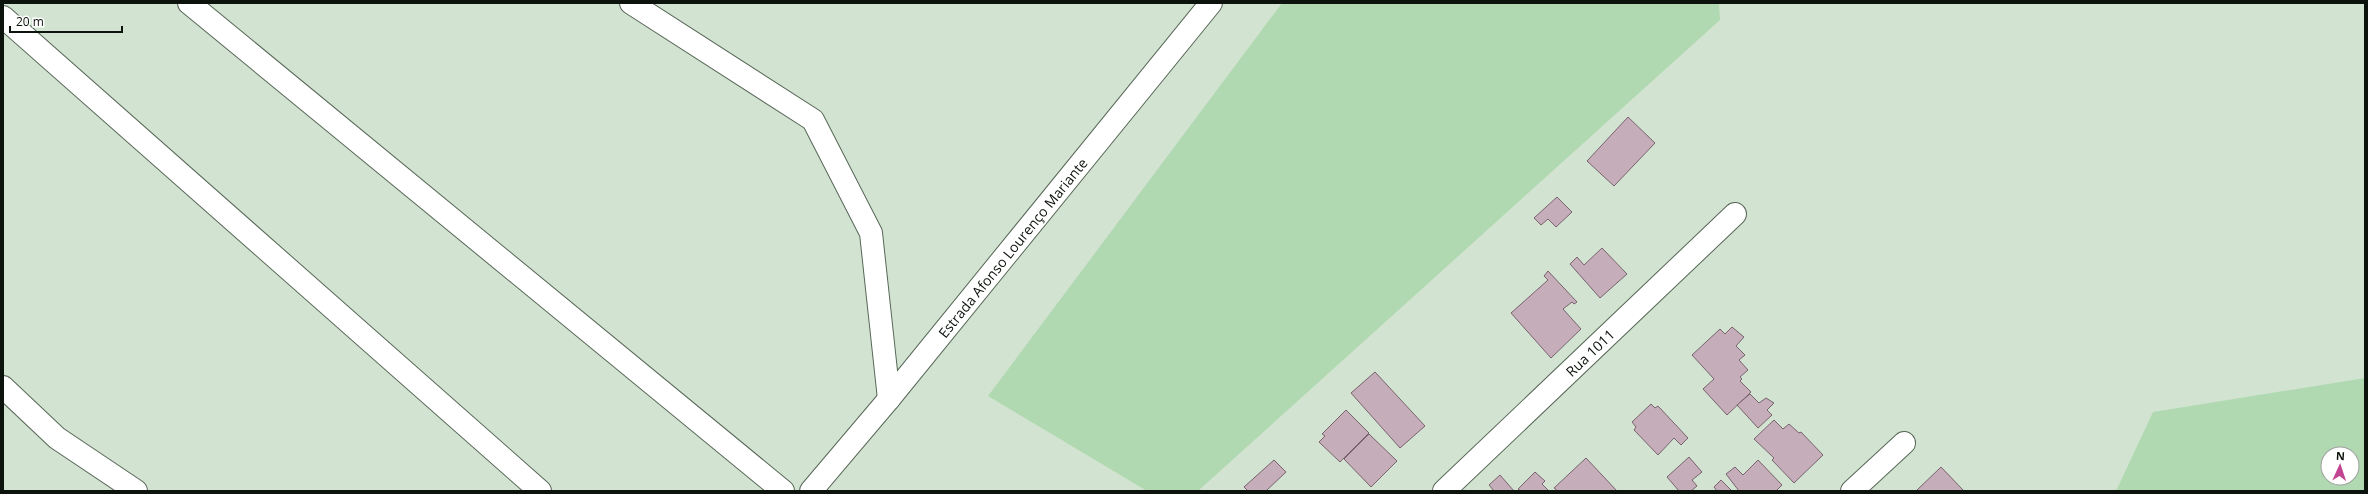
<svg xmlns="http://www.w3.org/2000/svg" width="2368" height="494" viewBox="0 0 2368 494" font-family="'Open Sans',sans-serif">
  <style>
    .green { fill: #b1d9b1; fill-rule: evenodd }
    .building { fill: #c5adb9; stroke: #78636e }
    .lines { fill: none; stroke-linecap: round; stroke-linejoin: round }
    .minor-casing { stroke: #576757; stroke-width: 24 }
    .major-casing { stroke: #576757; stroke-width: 24 }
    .minor { stroke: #fff; stroke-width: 22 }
    .major { stroke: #fff; stroke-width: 22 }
    .labels { text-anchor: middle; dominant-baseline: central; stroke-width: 3; stroke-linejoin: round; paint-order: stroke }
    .street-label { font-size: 14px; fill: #0c120c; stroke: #fff }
  </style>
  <rect width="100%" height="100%" fill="#d2e4d1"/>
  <g class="green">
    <path d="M1282,3h437l1,17 -522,471h-51l-159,-95z"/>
    <path d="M2365,378v113h-249l37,-79zM2328,454h24v24h-24z"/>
  </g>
  <g class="building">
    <path d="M1628,117l27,26 -41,43 -27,-25z"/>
    <path d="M1557,197l15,15 -16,15 -8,-8 -7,6 -7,-7z"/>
    <path d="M1602,248l25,26 -27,24 -30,-34 7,-7 7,8z"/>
    <path d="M1548,271l29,31 -3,2 -2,-2 -9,7 18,20 -30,29 -40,-45 37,-33 -4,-4z"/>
    <path d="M1732,327l12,10 -8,9 9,9 -6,5 9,10 -8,7 2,2 -2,2 11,11 -24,23 -24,-26 11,-10 -22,-24 28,-26 5,5z"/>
    <path d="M1375,372l50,54 -25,22 -49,-55z"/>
    <path d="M1750,394l9,9 7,-5 8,5 -7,7 5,5 -14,13 -21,-23z"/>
    <path d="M1651,404l4,4 3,-2 30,32 -7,7 -7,-7 -16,17 -24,-25 2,-3 -4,-5z"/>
    <path d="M1346,410l23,23 -29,29 -21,-20 6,-6 -3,-2z"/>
    <path d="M1774,420l9,9 6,-5 10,9 2,-1 22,23 -29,28 -22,-23 2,-2 -20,-19z"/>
    <path d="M1369,434l28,27 -26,26 -27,-28z"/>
    <path d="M1689,457l13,15 -10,8 5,6 -6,5h-12l-12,-14z"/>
    <path d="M1586,458l31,33h-59l-4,-3z"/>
    <path d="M1274,460l12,12 -20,19h-18l-4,-4z"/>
    <path d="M1758,460l24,25 -6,6h-37l-13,-17 9,-7 8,8z"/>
    <path d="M1941,467l23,24h-48z"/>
    <path d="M1535,472l10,9 -3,3 7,7h-28l-3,-2z"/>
    <path d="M1500,475l14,16h-20l-5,-6z"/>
    <path d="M1721,480l11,11h-15l-3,-4z"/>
  </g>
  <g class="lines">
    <g class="minor-casing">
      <g id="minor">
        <path d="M189,3l594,488"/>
        <path d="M631,3l182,117 58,113 18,166"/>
        <path d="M3,17l537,474"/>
        <path d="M3,387l54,51 79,53"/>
        <path id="s1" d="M1444,491l291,-277"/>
        <path d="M1852,491l52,-48"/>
      </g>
    </g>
    <g class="major-casing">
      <g id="major">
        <path id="s2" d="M811,491l78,-92 322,-396"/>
      </g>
    </g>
    <use href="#minor" class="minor"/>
    <use href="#major" class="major"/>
  </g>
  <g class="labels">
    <g class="street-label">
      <text stroke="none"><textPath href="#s2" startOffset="316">Estrada Afonso Lourenço Mariante</textPath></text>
      <text stroke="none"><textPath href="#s1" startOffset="201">Rua 1011</textPath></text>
    </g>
  </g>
  <rect width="2368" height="494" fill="none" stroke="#0c120c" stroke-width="8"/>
  <g transform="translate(2340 466) rotate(3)"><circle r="19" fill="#ffffff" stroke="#9ea09e"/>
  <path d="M0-3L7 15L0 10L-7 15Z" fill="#c24592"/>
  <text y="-6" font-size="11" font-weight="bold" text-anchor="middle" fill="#0c120c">N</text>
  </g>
  <path d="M10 26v6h112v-6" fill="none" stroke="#0c120c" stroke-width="2"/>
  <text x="16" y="26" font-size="12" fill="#0c120c" stroke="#ffffff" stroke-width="3" paint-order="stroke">20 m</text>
</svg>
